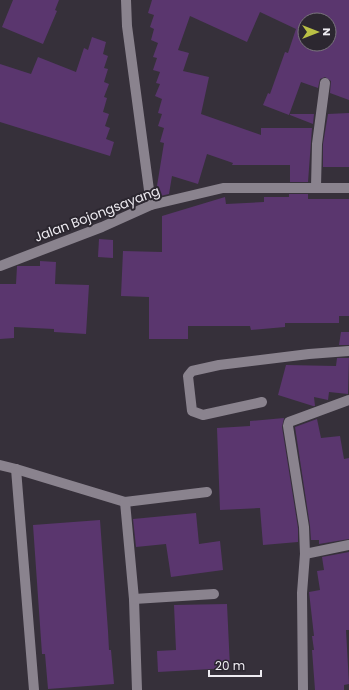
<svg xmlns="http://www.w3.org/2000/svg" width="349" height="690" viewBox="0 0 349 690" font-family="Poppins,sans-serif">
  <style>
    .building { fill: #5a366e; fill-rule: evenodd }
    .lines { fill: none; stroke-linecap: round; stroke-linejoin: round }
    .minor { stroke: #8a838e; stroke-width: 10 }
    .labels { text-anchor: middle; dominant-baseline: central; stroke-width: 4; stroke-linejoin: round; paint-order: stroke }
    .street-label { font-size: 13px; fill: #eeebf1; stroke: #2c2730 }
  </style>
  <rect width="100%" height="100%" fill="#36303a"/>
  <g class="building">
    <path d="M13,0h46l-4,10 2,1 -14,33 -41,-17z"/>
    <path d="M152,0h197v100l-19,-7 1,-12 -6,-4 -5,2 -2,9 -17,-6 -12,33 -26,-10 5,-12 2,1 15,-42 3,1 8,-24 -36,-17 -13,30 -57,-26 -12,34 11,3 -6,18 26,6 -8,37 60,21v-7h51l-4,54h-18v-17h-58l1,-2 -26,-9 -9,30 -26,-8 -3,18 -13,3v-5l8,-49 -4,-1 4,-14 -6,-2 4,-12 -4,-1 4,-14 -7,-3 5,-12 -4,-1 4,-11 -7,-2 4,-12 -4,-1 5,-14 -7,-3 3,-11 -4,-2 4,-12 -6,-2zM305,20h24v24h-24z"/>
    <path d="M92,37l14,5 -3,12 5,2 -4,12 4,1 -4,13 5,2 -5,13 3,1 -4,14 6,2 -4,12 5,2 -4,11 8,3 -4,14 -110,-34v-58l31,10 7,-17 38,15 8,-24 4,2z"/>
    <path d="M349,113v54h-26v-23l5,-30z"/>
    <path d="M290,114h24l-1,10 -23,-9z"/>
    <path d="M289,194h19v5h41v117h-10v7h-54v4l-34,3 -1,-4h-62v13h-39v-42l-28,-1 2,-45 39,1v-36l63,-19 1,7 38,-2v-5h25z"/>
    <path d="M99,239l14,1v18l-15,-1z"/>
    <path d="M40,261l16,1 -1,22 34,1 -3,49 -32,-2v-3l-40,-2v11l-14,1v-55h16l1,-18h23z"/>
    <path d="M341,332h8v13h-10z"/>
    <path d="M337,358h12l-1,36 -19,-2 -1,8 -14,-3 1,9h-2l-35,-11 8,-30 50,1z"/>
    <path d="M284,418l-2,9 16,101v14l-35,3 -3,-37 -40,2 -3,-82 33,-2v-5z"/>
    <path d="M317,419l4,19 19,-2 4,23 5,-1v81l-30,5v-4h-8l-1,-14 -15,-99z"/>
    <path d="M196,513l3,31 21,-3 3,29 -52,7 -5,-33 -30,3 -3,-28z"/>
    <path d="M100,520l8,111 1,19h2l3,34 -66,5 -3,-35h-3l-9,-129z"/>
    <path d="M349,552v78h-3l3,54 -5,1v5h-29l-3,-40h2l-2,-14h2l-5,-44 11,-2 -3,-19 7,-1 -2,-13z"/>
    <path d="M227,604l3,64 -72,4 -1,-21 19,-1 -2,-45z"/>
  </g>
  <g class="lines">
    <g class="minor">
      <path d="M126,0l1,26 24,179"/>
      <path d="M316,187l1,-43 8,-61"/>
      <path d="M0,266l102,-39 49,-22 72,-17h126"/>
      <path d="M262,402l-59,13 -11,-4 -4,-35 4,-5 27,-6 90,-11 40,-3"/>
      <path d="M0,465l16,4 109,33 82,-10"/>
      <path d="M16,469l18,221"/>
      <path d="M125,502l9,97 3,91"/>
      <path d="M305,554l44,-9"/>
      <path d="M134,599l80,-5"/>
      <path d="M303,690l-1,-97 3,-39 -1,-27 -16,-101 1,-4 60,-22"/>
    </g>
  </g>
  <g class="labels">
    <g class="street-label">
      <text transform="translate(97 214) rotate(-21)">Jalan Bojongsayang</text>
    </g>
  </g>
  <g transform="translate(317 32) rotate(90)"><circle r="19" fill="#2c2730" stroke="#7a757d"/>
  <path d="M0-3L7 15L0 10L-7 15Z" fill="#bac045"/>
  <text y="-6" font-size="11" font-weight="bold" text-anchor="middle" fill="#eeebf1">N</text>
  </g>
  <path d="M209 670v6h52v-6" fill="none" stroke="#eeebf1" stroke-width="2"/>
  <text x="215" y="670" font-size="12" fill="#eeebf1" stroke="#2c2730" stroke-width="3" paint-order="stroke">20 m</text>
</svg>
